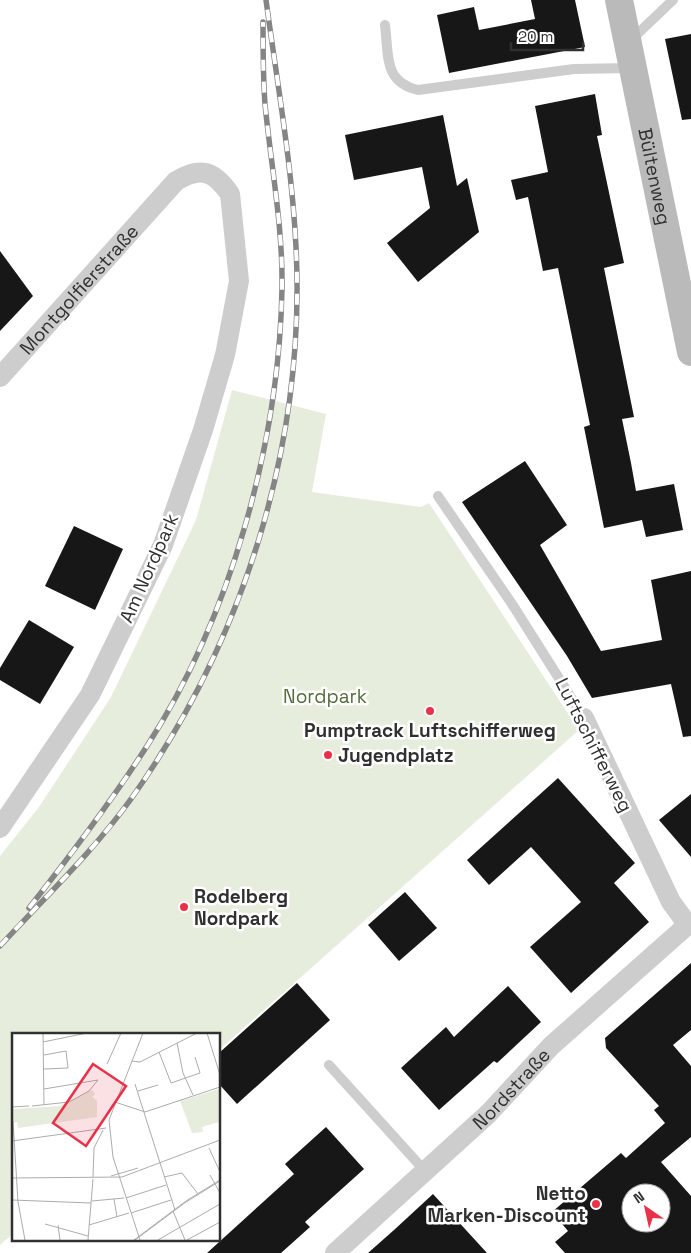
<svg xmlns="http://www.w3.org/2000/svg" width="691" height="1253" viewBox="0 0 691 1253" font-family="'Space Grotesk',sans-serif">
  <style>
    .green { fill: #e7eddd }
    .building { fill: #171717; fill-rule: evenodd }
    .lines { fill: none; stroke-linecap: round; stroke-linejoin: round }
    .service { stroke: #cdcdcd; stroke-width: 10 }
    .minor { stroke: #cdcdcd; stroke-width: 20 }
    .secondary { stroke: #bababa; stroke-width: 28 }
    .rail-casing { stroke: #858585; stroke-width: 5.5 }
    .rail { stroke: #fff; stroke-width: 4; stroke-dasharray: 11; stroke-linecap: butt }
    .poi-dot { fill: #e7324a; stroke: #fff; stroke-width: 2 }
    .labels { text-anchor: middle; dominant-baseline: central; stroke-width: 5; stroke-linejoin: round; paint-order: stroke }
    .street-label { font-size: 19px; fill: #303030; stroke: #fff }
    .park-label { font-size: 19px; fill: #556c3c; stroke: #fff }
    .poi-label { font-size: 19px; font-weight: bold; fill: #303030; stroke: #fff; text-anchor: start }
    .inset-road { fill: none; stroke: #acacac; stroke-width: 1 }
    .view { fill: #e7324a; fill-opacity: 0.15; stroke: #e7324a; stroke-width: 2.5 }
    .inset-edge { fill: none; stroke: #303030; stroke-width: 2.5 }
  </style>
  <rect width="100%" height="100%" fill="#fff"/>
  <path class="green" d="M232,390l94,24 -14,78 109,15 8,-4 150,227 -360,320v-16h-205v199l-14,12v-389l39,-49 72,-110 85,-177z"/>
  <g class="building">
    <path d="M531,0h44l10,47 -136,26 -12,-58 37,-8 5,23 56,-11z"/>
    <path d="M691,34v85l-9,1 -17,-81z"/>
    <path d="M595,94l7,41 -5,1 27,127 -20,5 30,149 -12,2 9,44 5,28 38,-7 9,46 -37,7 -4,-17 -38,8 -20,-101 6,-2 -32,-157 -15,3 -15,-74 -12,3 -5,-20 37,-8 -13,-66z"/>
    <path d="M443,115l14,71 10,-8 12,54 -61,50 -31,-39 43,-35 -8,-41 -68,13 -9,-45z"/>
    <path d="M0,251l33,45 -33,35z"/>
    <path d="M525,461l42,64 -27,20 61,106 61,-11 -11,-60 40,-9v165l-8,1 -12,-53 -79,14 -25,-42 -105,-154z"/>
    <path d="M74,526l49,23 -28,61 -50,-24z"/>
    <path d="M29,620l45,27 -34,57 -40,-24v-12z"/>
    <path d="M558,778l77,85 -21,20 35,39 -78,71 -41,-46 51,-45 -50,-55 -42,38 -22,-25z"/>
    <path d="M691,794v63l-32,-37z"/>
    <path d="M405,892l32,36 -38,33 -31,-36z"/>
    <path d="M691,963v67l-18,15 18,21v71l-30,25 30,34v57h-126l-10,-11 13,-11 -16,-19 69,-59 5,5 39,-35 -11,-13 5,-4 -53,-58 -1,-10zM631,1193h30v30h-30z"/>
    <path d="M297,983l33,37 -93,84 -18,-20v-31z"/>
    <path d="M508,986l33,36 -44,41 -3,-2 -55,49 -38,-42 45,-41 8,10z"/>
    <path d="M326,1127l38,42 -59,53 5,5 -29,26h-74l87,-79 -9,-10z"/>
    <path d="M433,1194l54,59h-119l26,-23z"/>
  </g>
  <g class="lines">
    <g class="service">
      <path d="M385,25c4,30 -2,57 33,65l156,-21 58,-1"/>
      <path d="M630,41l43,-41"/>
      <path d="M438,496l74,108 72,114"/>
      <path d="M329,1065l96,106"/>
    </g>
    <g class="minor">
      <path id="s1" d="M0,377l176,-196c25,-15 38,-10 54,13l9,87 -14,74 -22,75 -40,115 -73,150 -90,133"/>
      <path d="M584,718l87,184 17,23"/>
      <path id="s2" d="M335,1253l153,-139 63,-68 140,-124"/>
    </g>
    <path class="secondary" id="s3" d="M619,0l72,352"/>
    <g class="rail-casing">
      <g id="rail">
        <path d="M29,908c41,-52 82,-106 118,-162 84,-130 132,-303 135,-457 1,-63 -11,-123 -17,-185 -2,-27 -2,-54 -2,-82"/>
        <path d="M0,946c44,-48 92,-93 131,-147 113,-159 175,-356 165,-552 -4,-82 -19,-165 -30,-247"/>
      </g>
    </g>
    <use href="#rail" class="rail"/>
  </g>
  <g class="poi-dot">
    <circle cx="430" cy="711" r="5"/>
    <circle cx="328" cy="755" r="5"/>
    <circle cx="184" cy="907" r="5"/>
    <circle cx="596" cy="1204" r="5"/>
  </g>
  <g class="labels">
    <g class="street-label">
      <text stroke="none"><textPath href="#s3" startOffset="180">Bültenweg</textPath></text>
      <text stroke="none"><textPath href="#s1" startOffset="118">Montgolfierstraße</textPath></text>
      <text transform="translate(149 568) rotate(-66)">Am Nordpark</text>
      <text transform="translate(594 745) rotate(63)">Luftschifferweg</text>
      <text stroke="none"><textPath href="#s2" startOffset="241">Nordstraße</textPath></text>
    </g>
    <g class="park-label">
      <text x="325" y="696">Nordpark</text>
    </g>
    <g class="poi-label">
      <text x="430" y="730" text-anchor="middle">Pumptrack Luftschifferweg</text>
      <text x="338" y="755">Jugendplatz</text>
      <text x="194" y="896">Rodelberg<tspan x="194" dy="22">Nordpark</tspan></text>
      <text x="586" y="1193" text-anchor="end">Netto<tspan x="586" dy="22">Marken-Discount</tspan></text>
    </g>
  </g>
  <g transform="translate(12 1033)">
    <rect width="208" height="208" fill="#fff"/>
    <path d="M207,56v33l-17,5 1,5 -11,1 -12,-32zM80,57l3,4 -3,3 5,4v16l-79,11 -1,-6 -5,1v-14l48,-3z" fill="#e7eddd"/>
    <path class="inset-road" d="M31,0l1,72M195,0l13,42M31,9l44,-9M165,10l6,30 10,22M147,19l12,31 29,-10 -5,-16M120,28l8,1 57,-29M95,31l14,-31M32,36l24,-1 -2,-17 -22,4M123,51l40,126M126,58l20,-6M103,69l30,10 75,-25M20,73l37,-4 20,-11 9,-11 -54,9M0,74l17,-1M1,88l5,81 7,38M0,108l94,-13M197,115l11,24M198,142l10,18M99,143l27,-8M81,144l1,-29 9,-18M152,144l18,-4 16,21M0,145l110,-1 98,-37M114,165l40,-13M102,166l3,18M0,167l79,3M80,168l32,-3M161,178l12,29M119,180l40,-13M33,191l43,12M46,192l2,15M77,192l40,-12M76,207l5,-61M122,207l52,-39 34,-21M123,207l51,-38 34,-21M128,207l-27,-83 -4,-37 34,-87M146,207l62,-36M175,207l33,-18"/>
    <path class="view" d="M81,31l33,22 -40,60 -33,-23z"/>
    <rect width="208" height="208" class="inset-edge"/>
  </g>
  <g transform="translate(646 1208) rotate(326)"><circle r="24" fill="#ffffff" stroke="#acacac"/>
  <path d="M0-4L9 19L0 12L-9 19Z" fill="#e7324a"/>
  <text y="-8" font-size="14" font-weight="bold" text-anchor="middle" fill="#303030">N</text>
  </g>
  <path d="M511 42v8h72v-8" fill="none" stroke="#303030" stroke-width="2.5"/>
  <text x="518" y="42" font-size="15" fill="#303030" stroke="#ffffff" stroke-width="4" paint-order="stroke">20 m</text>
</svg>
